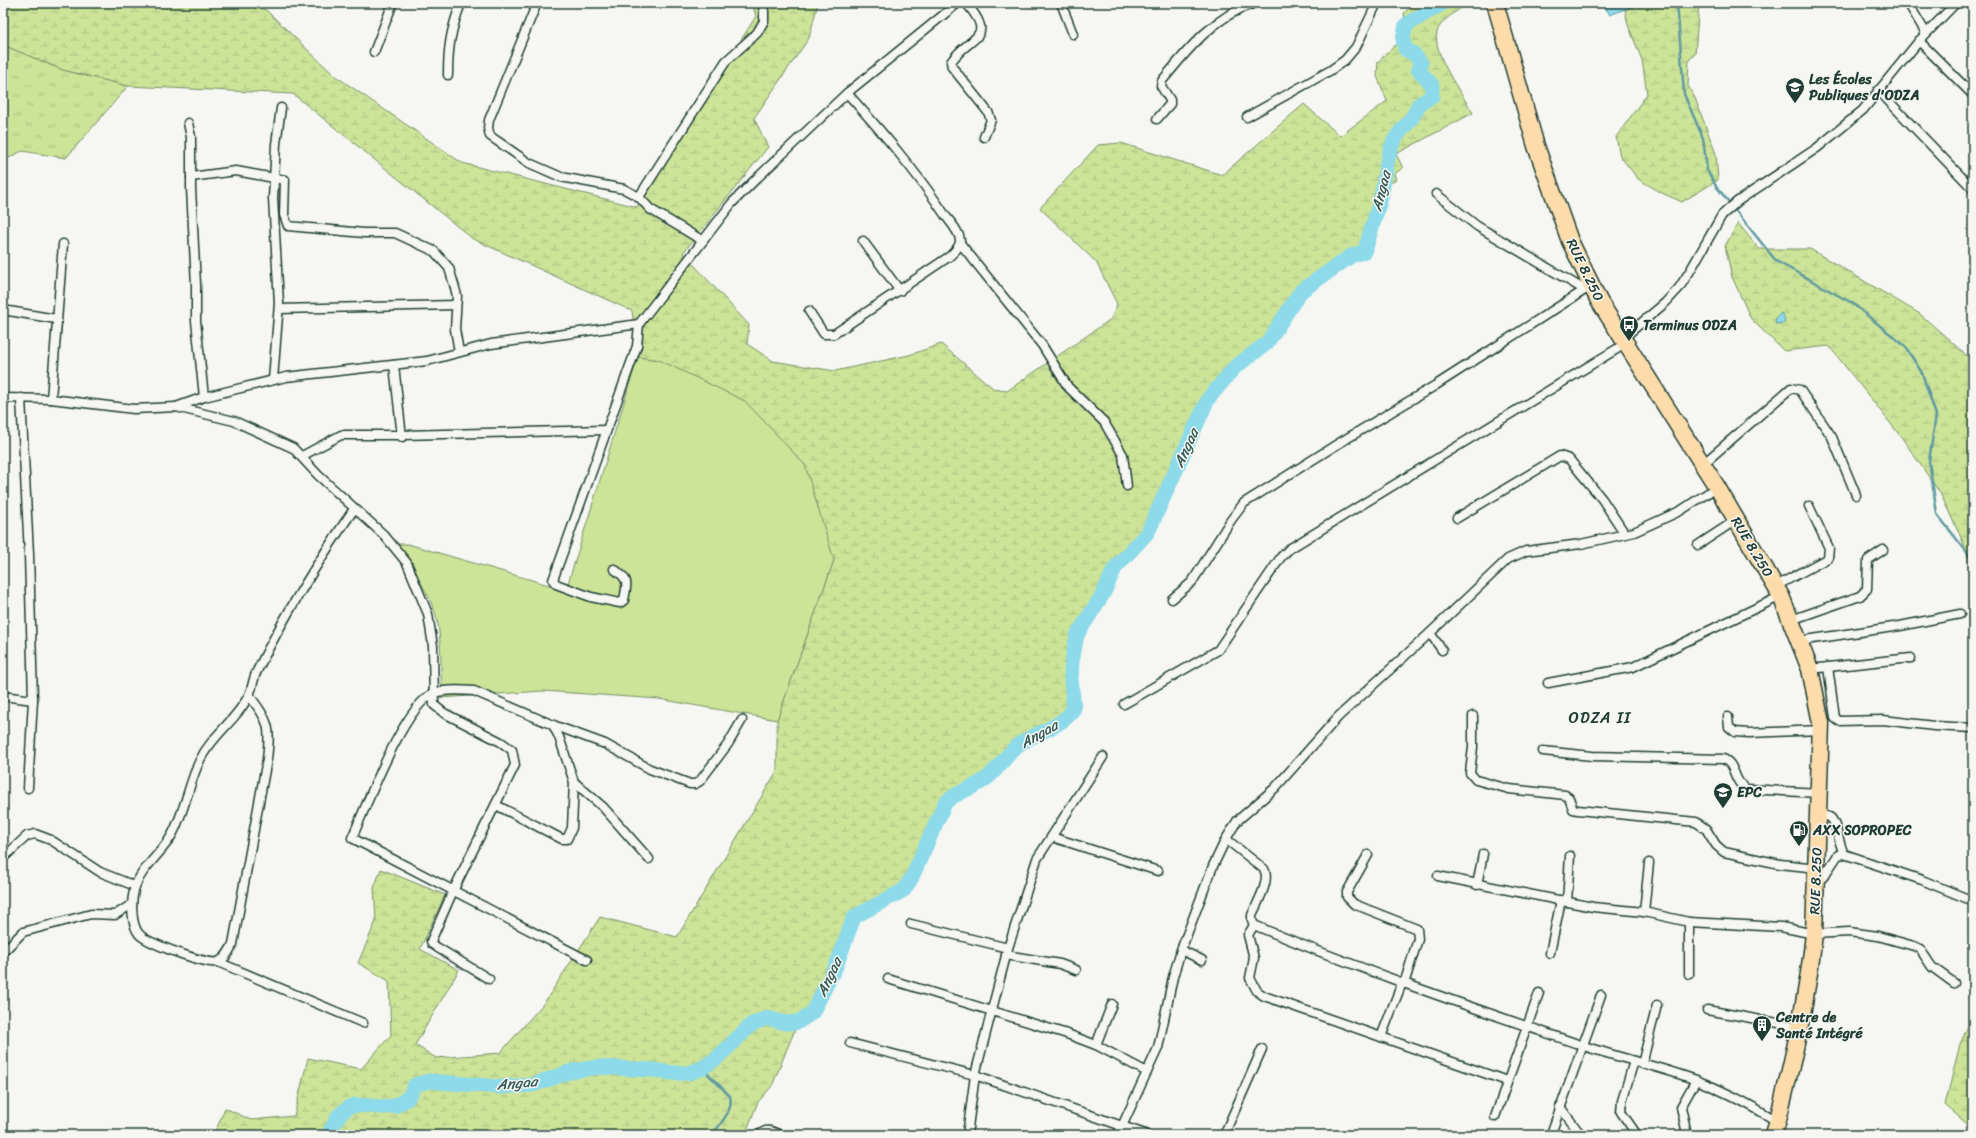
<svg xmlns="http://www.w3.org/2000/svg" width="1976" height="1138" viewBox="0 0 1976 1138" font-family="Sriracha,sans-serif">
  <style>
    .grass { fill: url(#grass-tufts); stroke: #769066 }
    .wetland { fill: url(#wetland-marsh); stroke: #769066 }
    .pitch { fill: #cce398; stroke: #769066 }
    .water { fill: url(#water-waves); stroke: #609ba1 }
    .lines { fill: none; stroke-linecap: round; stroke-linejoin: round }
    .stream { stroke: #609ba1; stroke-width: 2.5 }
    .river { stroke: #8cdaea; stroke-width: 15 }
    .street-casing { stroke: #1f3d34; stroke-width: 11 }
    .highway-casing { stroke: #1f3d34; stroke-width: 19 }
    .street { stroke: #f6f6f2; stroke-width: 8 }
    .highway { stroke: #fcdcab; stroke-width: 16 }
    .labels { text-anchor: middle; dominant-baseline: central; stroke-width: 3; stroke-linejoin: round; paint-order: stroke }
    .poi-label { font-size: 14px; font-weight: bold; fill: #1f3d34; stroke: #f6f6f2; text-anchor: start }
    .street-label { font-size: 14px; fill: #1f3d34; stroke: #f6f6f2 }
    .water-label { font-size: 15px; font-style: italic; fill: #355c58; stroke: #f6f6f2 }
    .quarter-label { font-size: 16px; letter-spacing: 1px; fill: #1f3d34; stroke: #f6f6f2 }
  </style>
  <defs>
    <pattern id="grass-tufts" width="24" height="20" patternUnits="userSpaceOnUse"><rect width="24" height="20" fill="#cce398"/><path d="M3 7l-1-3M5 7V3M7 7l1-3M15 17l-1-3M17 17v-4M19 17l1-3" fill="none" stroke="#afc484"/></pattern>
    <pattern id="wetland-marsh" width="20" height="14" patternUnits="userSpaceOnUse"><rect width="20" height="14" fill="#cce398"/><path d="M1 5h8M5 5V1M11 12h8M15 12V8" fill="none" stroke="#afc484"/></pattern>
    <pattern id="water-waves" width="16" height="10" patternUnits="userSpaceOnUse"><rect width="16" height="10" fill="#8cdaea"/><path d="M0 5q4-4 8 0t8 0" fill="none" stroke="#78bcc9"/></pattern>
  </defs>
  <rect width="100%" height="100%" fill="#f6f6f2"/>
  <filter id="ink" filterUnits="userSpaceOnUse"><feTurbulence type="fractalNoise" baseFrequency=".025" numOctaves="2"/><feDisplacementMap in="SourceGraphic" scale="8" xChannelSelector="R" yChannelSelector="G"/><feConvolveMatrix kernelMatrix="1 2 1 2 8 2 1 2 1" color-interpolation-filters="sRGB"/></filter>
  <g filter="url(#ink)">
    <path class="grass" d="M3,45l60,25 65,16 -62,72 -44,-7 -19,10z"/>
    <g class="wetland">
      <path d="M3,3h237l26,7 68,65 128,88 175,44 119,-191 -4,-13h66l-9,35 -55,80 14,29 -85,106 66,72 -2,19 26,17 62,10 74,-16 32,-11 53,45 13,2 104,-72 6,-15 -21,-42 -56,-54 58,-63 23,-2 101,32 82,-71 36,32 47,-35 -10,-25 1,-14c17,-20 32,-19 26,-49l11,-10h53c-10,8 -27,16 -31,29 -5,22 25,62 36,81l-77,41 7,14 -9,6 2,6 -11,6 -20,65 -14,5 -50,35 -34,52 -33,25 -26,31 -60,133 -33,36 -12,26 -26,41 -5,26 -1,18 3,29c-11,20 -38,22 -55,36 -13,10 -20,26 -33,35 -11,8 -25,10 -35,18 -20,15 -28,71 -46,92 -10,11 -37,21 -51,28l-18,49 -24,47 -14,9 -26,64 -14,16 -13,33h-531l11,-27 26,12 43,-4 14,-58 53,11 30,-34 -2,-54 -31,-18 18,-42 -2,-33 7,-19 64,26 -25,54 39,21 -44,75 21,13 64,-5 44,-50 56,-86 77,20 100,-166v-51l57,-160 -175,-200 -21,-3 -6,-46 -159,-72 -180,-145 -165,-8 -65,-16 -60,-25z"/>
      <path d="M1641,3h58l-4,51 -6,6 -1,26 7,12 21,56 2,26 -36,22 -20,-9 -24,-14 -18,-23 -4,-19 31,-43 -5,-34 -14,-35 -3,-15z"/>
      <path d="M1738,223l21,26h51l110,65 53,47v212l-10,-31 -23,-49 -38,-55 -73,-92 -45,5 -33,-32 -19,-42 -7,-31z"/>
      <path d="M1973,1015v114l-28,-24 15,-61z"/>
    </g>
    <path class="pitch" d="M638,357l21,3 86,41 60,64 29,95 -57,160 -118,-21 -116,-8 -102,7c0,-26 1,-53 -4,-79 -6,-24 -27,-54 -41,-75h12l158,46z"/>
    <g class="water">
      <path d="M1602,3h39l-31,12z"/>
      <path d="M1781,313l4,6 -1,4 -9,1 1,-6z"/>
    </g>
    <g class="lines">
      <g class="stream">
        <path d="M1677,3l7,91 19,44 4,32 9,16 60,75 76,42 53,43 17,27 14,42 -7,46 8,53 36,46"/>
        <path d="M702,1068l28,28c4,14 -10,28 -18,39"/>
      </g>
      <path class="river" d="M328,1135l11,-20 10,-8 6,-2 28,2 12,-1 13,-8 7,-13 14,-4 71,6 33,-2 39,-14 27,-4 54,3 19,3h17l13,-5 15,-10 35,-34 15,-6 18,5 13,-1 14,-9 24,-47 18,-49 50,-27 8,-13 33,-74c11,-12 29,-14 42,-25 12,-9 23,-29 34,-35 17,-11 43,-17 53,-35l-3,-29 1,-18 5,-26 26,-41 12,-26 33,-36 60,-133 26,-31 33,-25 34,-52 50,-35 14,-5c5,-18 11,-36 16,-54 4,-18 4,-36 12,-54 6,-14 22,-23 25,-38l14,-9v-11l-14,-16 3,-6 -7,-9 -9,-5 -2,-10 3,-14 37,-22"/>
      <g class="street-casing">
        <g id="street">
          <path d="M537,3l-48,117 -1,8 2,8 39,27 32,14 63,12 15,8 11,12 53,32"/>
          <path d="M966,3c32,37 3,32 -15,59l1,5 36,45 3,8 -7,17"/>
          <path d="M1061,3l12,31"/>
          <path d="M1908,3l18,30"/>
          <path d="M1919,41l54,54"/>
          <path d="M374,52l19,-49"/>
          <path d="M448,75c0,-29 3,-45 13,-72"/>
          <path d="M1878,90l95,99"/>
          <path d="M1247,117l84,-47 14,-10 11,-13 21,-44"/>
          <path d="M1157,119l13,-15v-4l-9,-14 1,-5c26,-32 52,-65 93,-78"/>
          <path d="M188,123l3,14v51l5,97v36l8,76"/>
          <path d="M191,177l45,-6 49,9 -1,35 4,11 76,7h31l39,18 15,17 6,20 2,8 -2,33 4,23"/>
          <path d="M1436,194l41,32 108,64"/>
          <path d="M639,197l87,-136 31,-28 7,-12v-10l-2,-8"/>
          <path d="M863,241l37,50"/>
          <path d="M960,243l82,102 26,42 36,35 19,33 4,31"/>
          <path d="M279,309l177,-4"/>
          <path d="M3,310l53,9"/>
          <path d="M809,311l15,23h10l116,-78c4,-4 10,-9 10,-15 0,-9 -10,-19 -15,-26 -29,-44 -63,-83 -98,-122"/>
          <path d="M1622,339l43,-36 14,-15 11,-17 32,-56 16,-14 79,-53 46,-38 56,-69 37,-38"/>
          <path d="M394,365l8,72"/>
          <path d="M273,380l6,-77 -6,-105 3,-54 5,-36"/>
          <path d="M3,398l48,1 83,10 42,-2 58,14 59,27 25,27 66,60 23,28 21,51 5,32 1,59 10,8 57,29 11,8 3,15 -62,126 -22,50 1,3 6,4 51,31"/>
          <path d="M21,398l8,156 4,146 -5,88"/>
          <path d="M51,399l12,-155"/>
          <path d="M176,407l28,-10 82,-20 141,-16 64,-17 148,-20"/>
          <path d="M302,456l39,-21h61l204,-5"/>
          <path d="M1703,464l88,-76 9,2 32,47 24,58"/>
          <path d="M1457,518l103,-62 9,3 33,40 23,35"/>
          <path d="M1698,545l38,-25"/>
          <path d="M614,569c16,11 13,14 10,31l-4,3 -29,-6 -35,-13 -3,-4 84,-234 2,-22 93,-121 23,-23 92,-87 111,-90"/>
          <path d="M1776,586l52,-28 1,-10 -20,-42"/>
          <path d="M1172,599l20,-17 39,-62 13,-17 92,-58 100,-60 155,-99"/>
          <path d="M1791,620l69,-24 7,-7 1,-29 15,-10"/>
          <path d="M1430,633l12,17"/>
          <path d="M1799,641l101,-15 60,-12"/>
          <path d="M1828,667l7,51 4,3 44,-1 51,6 39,2"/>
          <path d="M1810,669l101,-11"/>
          <path d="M1548,683l85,-16 148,-71"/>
          <path d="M249,695c20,27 22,30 18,64l-34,185c-4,7 -7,15 -15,18 -11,3 -71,-19 -79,-28 -8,-10 -8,-31 -5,-44 6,-22 29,-37 39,-57 12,-23 16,-50 27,-73 12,-25 37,-40 49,-65 4,-8 4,-18 9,-26 28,-56 60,-108 96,-160"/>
          <path d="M3,696l30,4"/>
          <path d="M1124,704l94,-54 63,-93 8,-8 336,-205"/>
          <path d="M1473,716v31l-3,26 6,7 33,9 56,6 4,3 4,11 5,1 118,12 10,7 10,16 8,7 56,12 37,4"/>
          <path d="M1728,717l1,10 6,5 14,1 72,-3"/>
          <path d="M1543,751l49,5 131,3c14,5 9,23 24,30l73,4"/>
          <path d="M574,782l29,25 46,52"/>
          <path d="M496,805l66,34h5l5,-11 2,-46 -15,-45 -6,-12"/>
          <path d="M1819,814c3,1 9,2 12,4 6,6 8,27 13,36"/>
          <path d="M1052,837l106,34"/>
          <path d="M1226,839l38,30c7,11 -7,34 -12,46v5l2,5c107,45 217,82 327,120 38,13 77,21 115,35 29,11 55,25 81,41"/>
          <path d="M1368,855l-21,37v5l7,7 63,25 1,10 -14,45"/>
          <path d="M3,858l24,-22 8,-2 16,6 49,32 35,14"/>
          <path d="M1438,876l155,31 51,5 45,10 92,5 33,7 35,-2 29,4 36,10 6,3 12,18 22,16"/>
          <path d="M1817,883l7,-7 14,-21 6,-1 78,26 51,21"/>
          <path d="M1477,885l6,-31"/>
          <path d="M1567,902l3,-46"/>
          <path d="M1644,912l5,-49"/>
          <path d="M911,924l97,24"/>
          <path d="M1254,925l-6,10 6,23 -4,20 7,13 7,5 243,85"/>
          <path d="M1181,950l21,10"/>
          <path d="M3,952l20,-20 68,-18 24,1 17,-11"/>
          <path d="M1550,953l11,-53"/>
          <path d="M1006,955l54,9 16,6"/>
          <path d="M587,960l-235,-122c14,-31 52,-133 82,-145 11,-4 28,-3 40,-2l79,34 52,19 45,25 40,15h5l5,-3 28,-37 14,-24"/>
          <path d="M218,962l145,61"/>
          <path d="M1689,974v-52"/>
          <path d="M888,979l179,55 29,11 51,27"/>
          <path d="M1707,1010l93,17"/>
          <path d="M1381,1037l21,-54"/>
          <path d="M850,1043l125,32 173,60"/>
          <path d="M1096,1045l16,-41"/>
          <path d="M1634,1061l-12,40 -1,11 16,23"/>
          <path d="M1642,1064l15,-59"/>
          <path d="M1560,1107l21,28"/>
          <path d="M1495,1117l44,-124"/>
          <path d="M1552,1131l49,-136"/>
          <path d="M1687,1134l-6,-27 15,-27"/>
          <path d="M760,1135c6,-8 13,-3 21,0"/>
          <path d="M967,1135l8,-60 33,-127 29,-89 66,-102"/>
          <path d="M1118,1135l40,-87 15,-71 8,-27 32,-84 13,-27 11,-18 38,-33 63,-71 92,-84 78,-74 18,-8 55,-7 53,-12 46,-21 37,-24"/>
          <path d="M1224,1135l38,-86"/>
        </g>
      </g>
      <g class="highway-casing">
        <path id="highway" d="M1495,3l41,143 34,95 29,60 118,186 64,109 29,73 11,54 -7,211c-7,68 -23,135 -40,201"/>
      </g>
      <use href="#street" class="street"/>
      <use href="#highway" class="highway"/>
    </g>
  </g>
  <defs>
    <g id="school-pin" transform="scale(1)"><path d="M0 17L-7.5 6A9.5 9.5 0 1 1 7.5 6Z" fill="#1f3d34" stroke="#f6f6f2"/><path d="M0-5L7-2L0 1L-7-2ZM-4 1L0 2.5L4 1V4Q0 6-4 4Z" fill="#fff"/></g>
    <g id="bus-pin" transform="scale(1)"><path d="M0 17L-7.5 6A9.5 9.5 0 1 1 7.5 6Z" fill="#1f3d34" stroke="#f6f6f2"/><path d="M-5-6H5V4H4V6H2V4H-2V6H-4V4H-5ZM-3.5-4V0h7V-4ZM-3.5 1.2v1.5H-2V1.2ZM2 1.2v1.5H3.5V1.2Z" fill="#fff"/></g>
    <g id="fuel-pin" transform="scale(1)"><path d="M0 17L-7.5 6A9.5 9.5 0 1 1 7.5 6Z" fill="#1f3d34" stroke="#f6f6f2"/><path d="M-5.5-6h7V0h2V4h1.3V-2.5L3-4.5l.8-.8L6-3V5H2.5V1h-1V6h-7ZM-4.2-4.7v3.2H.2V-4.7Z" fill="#fff"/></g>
    <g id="building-pin" transform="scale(1)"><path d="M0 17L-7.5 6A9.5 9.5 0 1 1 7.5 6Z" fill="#1f3d34" stroke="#f6f6f2"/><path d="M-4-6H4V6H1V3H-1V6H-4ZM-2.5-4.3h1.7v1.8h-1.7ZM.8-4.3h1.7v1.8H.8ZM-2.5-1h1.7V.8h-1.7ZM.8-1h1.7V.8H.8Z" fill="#fff"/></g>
  </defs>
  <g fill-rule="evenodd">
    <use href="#school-pin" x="1795" y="87"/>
    <use href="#bus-pin" x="1629" y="325"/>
    <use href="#school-pin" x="1723" y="792"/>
    <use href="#fuel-pin" x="1799" y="830"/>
    <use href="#building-pin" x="1762" y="1025"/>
  </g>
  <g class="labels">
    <g class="poi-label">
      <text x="1809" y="79">Les Écoles<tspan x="1809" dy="16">Publiques d'ODZA</tspan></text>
      <text x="1643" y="325">Terminus ODZA</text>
      <text x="1737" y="792">EPC</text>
      <text x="1813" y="830">AXX SOPROPEC</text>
      <text x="1776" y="1017">Centre de<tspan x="1776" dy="16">Santé Intégré</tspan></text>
    </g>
    <g class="street-label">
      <text transform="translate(1585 270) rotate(64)">RUE 8.250</text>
      <text transform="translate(1752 547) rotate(59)">RUE 8.250</text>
      <text transform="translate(1816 881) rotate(-88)">RUE 8.250</text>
    </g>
    <g class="water-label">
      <text transform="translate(1381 191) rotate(-76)">Angaa</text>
      <text transform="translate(1186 448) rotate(-66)">Angaa</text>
      <text transform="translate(1039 734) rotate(-30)">Angaa</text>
      <text transform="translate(829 977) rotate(-65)">Angaa</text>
      <text transform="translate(517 1083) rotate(-5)">Angaa</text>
    </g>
    <g class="quarter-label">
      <text x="1600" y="717">ODZA II</text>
    </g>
  </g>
  <rect width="1976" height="1138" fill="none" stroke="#f6f6f2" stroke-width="16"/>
  <rect x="8" y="8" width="1960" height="1122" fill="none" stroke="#1f3d34" stroke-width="1.5" filter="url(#ink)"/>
</svg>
